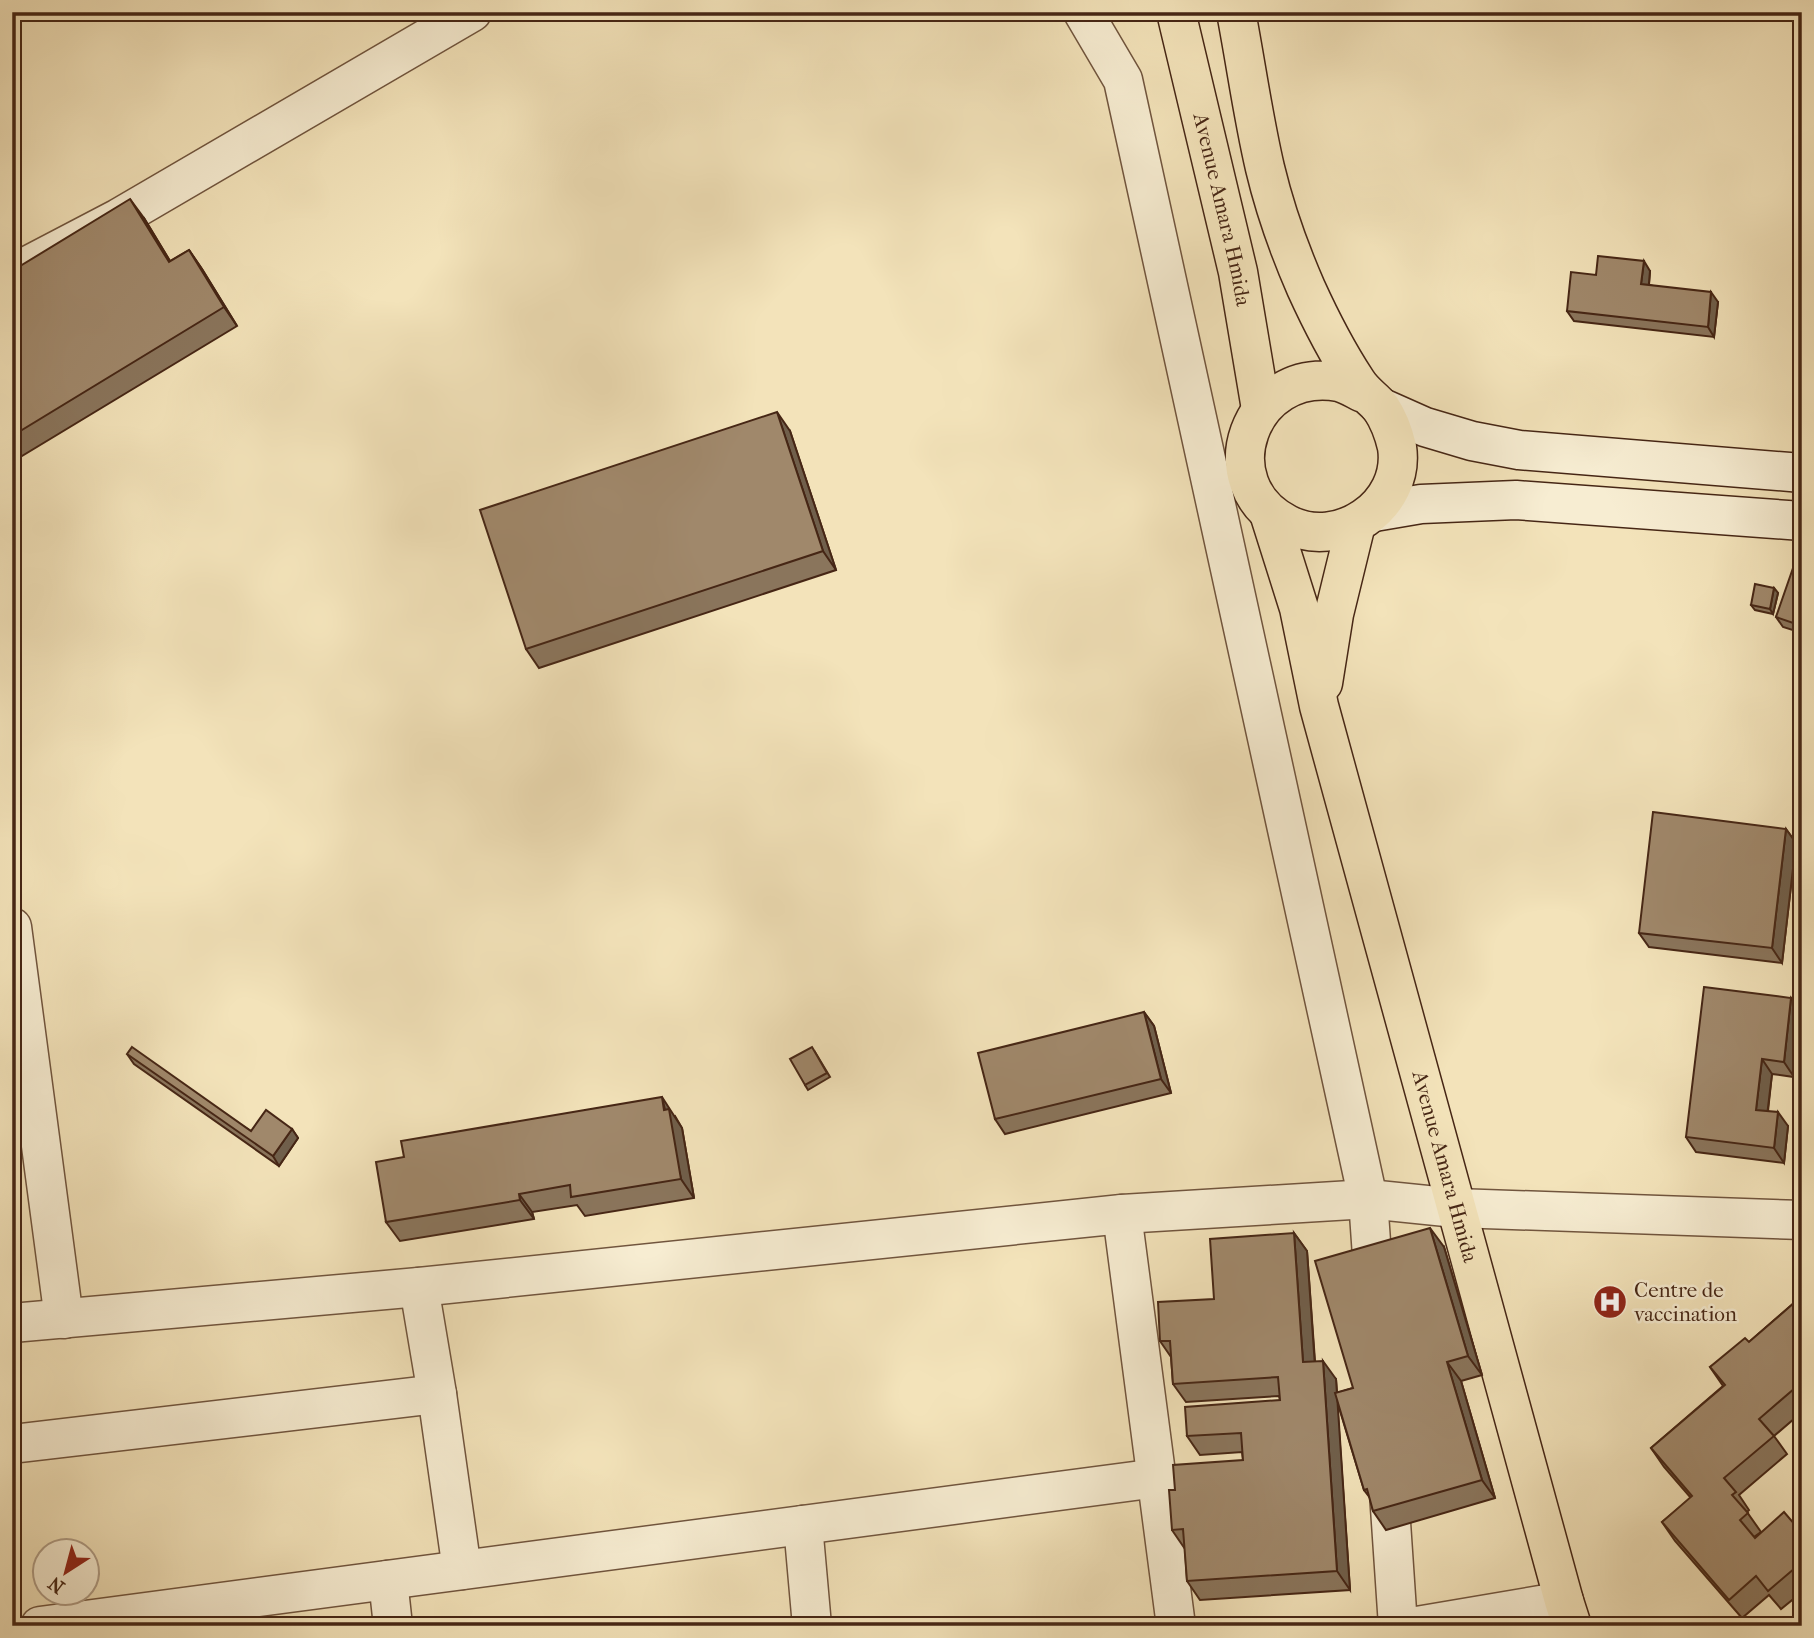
<svg xmlns="http://www.w3.org/2000/svg" width="1814" height="1638" viewBox="0 0 1814 1638" font-family="'IM FELL French Canon',serif">
  <style>
    .lines { fill: none; stroke-linecap: round; stroke-linejoin: round }
    .street-casing { stroke: #71553e; stroke-width: 41 }
    .secondary-casing { stroke: #462615; stroke-width: 41 }
    .primary-casing { stroke: #462615; stroke-width: 41 }
    .street { stroke: #f7edd2; stroke-width: 38 }
    .secondary { stroke: #f7edd2; stroke-width: 38 }
    .primary { stroke: #f3e3ba; stroke-width: 38 }
    .wall { fill: #8a755c; stroke: #462615; stroke-width: 2 }
    .shaded-wall { fill: #705f4b; stroke: #462615; stroke-width: 2 }
    .building { fill: #a0886b; stroke: #462615; stroke-width: 2 }
    .labels { text-anchor: middle; dominant-baseline: central; stroke-width: 5; stroke-linejoin: round; paint-order: stroke }
    .street-label { font-size: 21px; fill: #462615; stroke: #f7edd2 }
    .poi-label { font-size: 21px; fill: #462615; stroke: #f7edd2; text-anchor: start }
  </style>
  <rect width="100%" height="100%" fill="#f3e3ba"/>
  <filter id="stains"><feTurbulence type="fractalNoise" baseFrequency=".00286" numOctaves="4"/><feColorMatrix values="0 0 0 0 .2 0 0 0 0 .09 0 0 0 0 .02 0 0 0 .5 -.17"/></filter>
  <radialGradient id="worn" r=".72"><stop offset=".6" stop-color="#630" stop-opacity="0"/><stop offset="1" stop-color="#630" stop-opacity=".3"/></radialGradient>
  <g class="lines">
    <g class="street-casing">
      <g id="street">
        <path d="M1083,12l40,68 245,1119 7,100"/>
        <path d="M12,274l107,-56 353,-206"/>
        <path d="M12,927l52,392"/>
        <path d="M1122,1214l54,412"/>
        <path d="M419,1287l18,107 25,176"/>
        <path d="M12,1323l407,-36 703,-73 246,-15 88,9 346,12"/>
        <path d="M12,1444l425,-50"/>
        <path d="M1388,1478l10,148"/>
        <path d="M803,1525l9,101"/>
        <path d="M388,1580l5,46"/>
        <path d="M40,1626l1117,-148"/>
        <path d="M1417,1626l147,-25"/>
      </g>
    </g>
    <g class="secondary-casing">
      <g id="secondary">
        <path d="M1380,407l45,20 47,14 47,9 283,23"/>
        <path d="M1374,512l47,-8 95,-4 286,21"/>
      </g>
    </g>
    <g class="primary-casing">
      <g id="primary">
        <path id="s1" d="M1176,12l62,260 23,137"/>
        <path d="M1236,12c10,52 17,105 29,156 10,42 24,81 41,120 15,33 31,64 50,93 8,13 17,17 25,27 8,12 13,26 16,39 9,59 -59,104 -110,77 -79,-40 -38,-158 52,-142 8,2 16,7 24,11"/>
        <path id="s2" d="M1269,513l30,95 20,98 245,895 8,25"/>
        <path d="M1323,683l11,-69 22,-90"/>
      </g>
    </g>
    <use href="#street" class="street"/>
    <use href="#secondary" class="secondary"/>
    <use href="#primary" class="primary"/>
  </g>
  <g class="wall">
    <path d="M144,218l26,43 19,-11 13,19 35,57 -225,136v-191z"/>
    <path d="M1650,271l-1,14 69,17 -4,35 -140,-16 -7,-10 29,-36z"/>
    <path d="M790,431l46,139 -297,98 -13,-19z"/>
    <path d="M1802,572v61l-19,-6 -7,-10z"/>
    <path d="M1774,588l4,5 -5,21 -18,-4 -4,-5z"/>
    <path d="M1786,829l10,14 -14,120 -133,-16 -10,-14z"/>
    <path d="M1791,998l10,15 -7,64 -22,-3 -4,37 20,15 -4,37 -88,-11 -10,-15z"/>
    <path d="M1144,1012l10,14 17,67 -166,41 -10,-15z"/>
    <path d="M815,1052l15,25 -22,13 -3,-5z"/>
    <path d="M127,1054l124,77 41,-2 6,9 -19,28 -145,-102z"/>
    <path d="M675,1116l7,12 12,70 -109,18 -8,-11 -45,7 2,7 -134,22 -14,-19z"/>
    <path d="M1294,1233l13,18 8,110 21,18 1,14 16,-5 91,-141 38,128 -21,6 34,117 -109,32 -13,-19 -3,-13 -6,-8 -27,-89 13,189 -150,10 -13,-19 -2,-32 -13,-19 3,-40 68,-30 -1,-8 -42,3 -13,-19 93,-36 -1,-4 -93,6 -13,-18 -2,-27 -11,-16 54,-42z"/>
    <path d="M1802,1296v116l-28,24 13,18 -48,41 10,15 -2,2 14,20 -7,5 48,-4v59l-21,17 -12,-14 -27,23 -67,-77 -13,-19 29,-24 -27,-31 -13,-19 72,-62 -13,-19 39,-25z"/>
  </g>
  <g class="shaded-wall">
    <path d="M130,199l14,19 38,63 -13,-19z"/>
    <path d="M189,250l13,19 35,57 -13,-19z"/>
    <path d="M1644,261l6,10 -2,23 -7,-10z"/>
    <path d="M1711,292l7,10 -4,35 -6,-10z"/>
    <path d="M777,412l13,19 46,139 -13,-19z"/>
    <path d="M1774,588l4,5 -5,21 -3,-5z"/>
    <path d="M1786,829l10,14 -14,120 -10,-15z"/>
    <path d="M1791,998l10,15 -7,64 -10,-15z"/>
    <path d="M1144,1012l10,14 17,67 -10,-14z"/>
    <path d="M1762,1059l10,15 -6,50 -10,-14z"/>
    <path d="M662,1097l20,31 12,70 -13,-19z"/>
    <path d="M1778,1112l10,14 -4,37 -10,-15z"/>
    <path d="M292,1129l6,9 -19,28 -6,-10z"/>
    <path d="M519,1194l13,18 2,7 -14,-19z"/>
    <path d="M1430,1228l14,19 38,128 -14,-19z"/>
    <path d="M1294,1233l13,18 9,130 -13,-19z"/>
    <path d="M1323,1361l13,18 14,211 -13,-19z"/>
    <path d="M1447,1362l14,19 34,117 -13,-18z"/>
    <path d="M397,1617l6,9h-5z"/>
  </g>
  <g class="building">
    <path d="M130,199l39,63 20,-12 35,57 -212,129v-165z"/>
    <path d="M1598,256l46,5 -3,23 70,8 -3,35 -141,-16 4,-39 25,3z"/>
    <path d="M777,412l46,139 -297,98 -46,-139z"/>
    <path d="M1793,568l9,4v54l-26,-9z"/>
    <path d="M1755,584l19,4 -4,21 -19,-4z"/>
    <path d="M1653,812l133,17 -14,119 -133,-15z"/>
    <path d="M1704,987l87,11 -7,64 -22,-3 -6,51 22,2 -4,36 -88,-11z"/>
    <path d="M1144,1012l17,67 -166,40 -17,-66z"/>
    <path d="M132,1047l119,84 15,-21 26,19 -19,27 -146,-102z"/>
    <path d="M812,1047l15,26 -22,12 -15,-26z"/>
    <path d="M662,1097l2,13 5,-1 12,70 -110,18 -1,-12 -51,9 1,6 -134,22 -10,-60 28,-5 -3,-16z"/>
    <path d="M1430,1228l38,128 -21,6 35,118 -109,31 -6,-22 -3,1 -29,-97 18,-5 -38,-127z"/>
    <path d="M1294,1233l9,129 20,-1 14,210 -150,10 -4,-52 -11,1 -3,-40h6l-2,-25 70,-5 -2,-27 -54,3 -2,-29 95,-7 -2,-23 -105,7 -3,-43h-10l-2,-39 56,-3 -4,-60z"/>
    <path d="M1802,1296v86l-43,37 15,17 -50,42 12,14 -4,3 16,18 -8,7 15,18 29,-26 18,21v29l-34,29 -12,-15 -27,24 -67,-78 30,-26 -41,-48 74,-63 -15,-18 35,-29 4,4z"/>
    <path d="M397,1617l1,9h-76z"/>
  </g>
  <defs>
    <g id="hospital-disc" transform="scale(1.75)"><circle r="9.5" fill="#8f2418" stroke="#f7edd2"/><path d="M-5-5h3v3.5h4V-5h3V5h-3V1.5h-4V5h-3Z" fill="#fff"/></g>
  </defs>
  <g fill-rule="evenodd">
    <use href="#hospital-disc" x="1610" y="1302"/>
  </g>
  <g class="labels">
    <g class="street-label">
      <text stroke="none"><textPath href="#s1" startOffset="203">Avenue Amara Hmida</textPath></text>
      <text stroke="none"><textPath href="#s2" startOffset="677">Avenue Amara Hmida</textPath></text>
    </g>
    <g class="poi-label">
      <text x="1634" y="1290">Centre de<tspan x="1634" dy="24">vaccination</tspan></text>
    </g>
  </g>
  <rect width="1814" height="1638" fill="none" stroke="#f3e3ba" stroke-width="42"/>
  <rect x="14" y="14" width="1786" height="1610" fill="none" stroke="#462615" stroke-width="3.5"/>
  <rect x="21" y="21" width="1772" height="1596" fill="none" stroke="#462615" stroke-width="2"/>
  <g transform="translate(66 1572) rotate(216)"><circle r="33" fill="#f7edd2" stroke="#b09d86" stroke-width="2"/>
  <path d="M0-5L12 26L0 18L-12 26Z" fill="#8f2418"/>
  <text y="-10" font-size="19" font-weight="bold" text-anchor="middle" fill="#462615">N</text>
  </g>
  <rect width="100%" height="100%" filter="url(#stains)"/>
  <rect width="100%" height="100%" fill="url(#worn)"/>
</svg>
